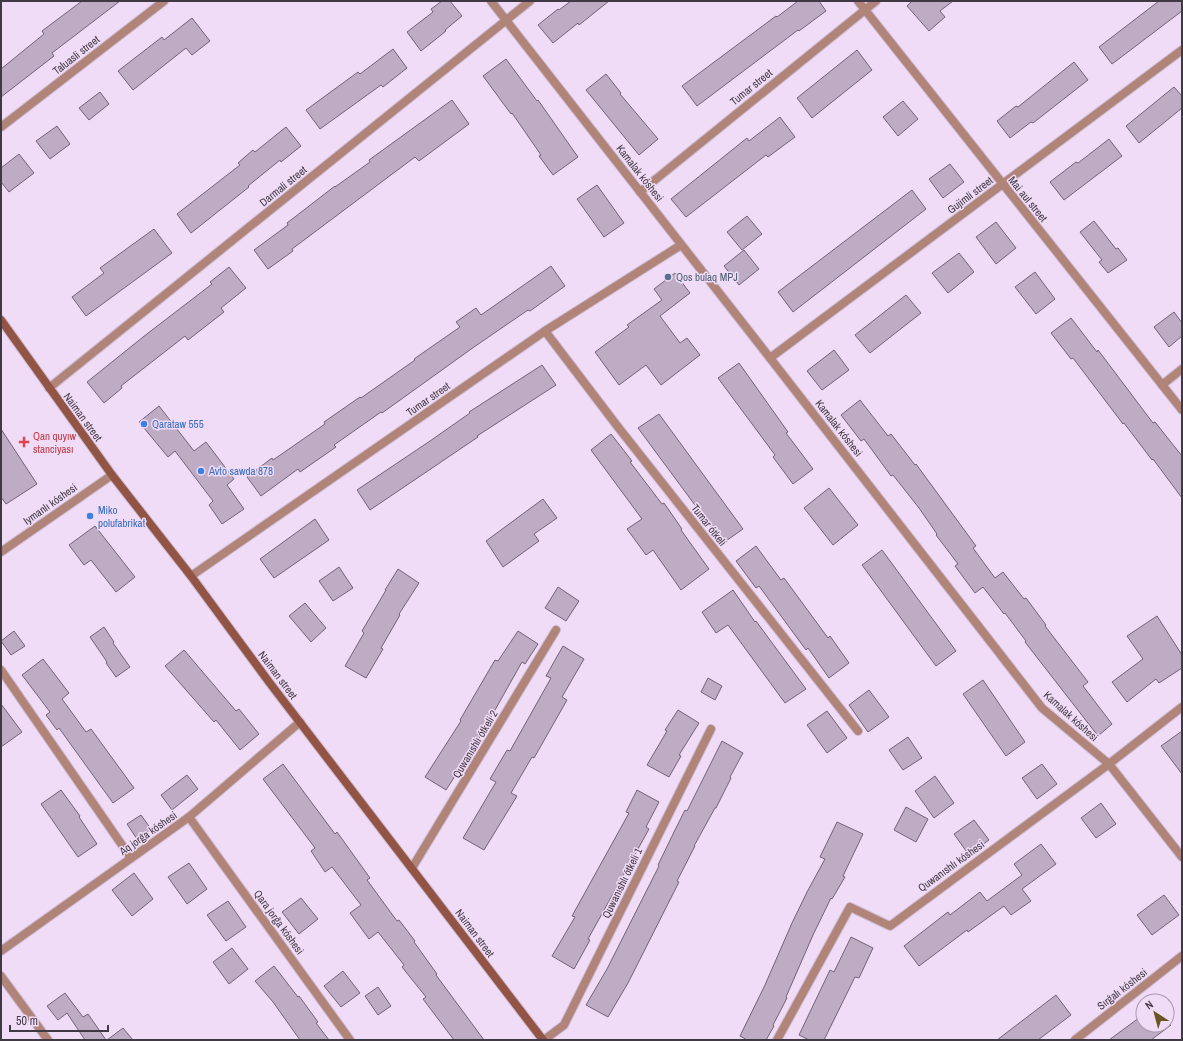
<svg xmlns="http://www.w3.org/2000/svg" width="1183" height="1041" viewBox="0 0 1183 1041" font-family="'Archivo Narrow',sans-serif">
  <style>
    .building { fill: #beabc4; stroke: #736278 }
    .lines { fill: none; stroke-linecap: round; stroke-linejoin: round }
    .minor-casing { stroke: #cdbbd3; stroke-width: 10 }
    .secondary-casing { stroke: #cdbbd3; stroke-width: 10 }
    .minor { stroke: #b08478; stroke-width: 8 }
    .secondary { stroke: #925444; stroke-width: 8 }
    .service-dot { fill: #5c6f8a; stroke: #f0dcf7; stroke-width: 1.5 }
    .shop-dot { fill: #3f7fe0; stroke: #f0dcf7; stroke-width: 1.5 }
    .health-dot { fill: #e0444e; stroke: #f0dcf7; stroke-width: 1.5 }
    .labels { text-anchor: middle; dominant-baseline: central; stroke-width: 3; stroke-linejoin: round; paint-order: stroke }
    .street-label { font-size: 11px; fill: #403843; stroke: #f0dcf7 }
    .service-label { font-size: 11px; fill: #4e5e75; stroke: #f0dcf7; text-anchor: start }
    .shop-label { font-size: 11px; fill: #366cbe; stroke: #f0dcf7; text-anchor: start }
    .health-label { font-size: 11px; fill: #be3a42; stroke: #f0dcf7; text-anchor: start }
  </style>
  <rect width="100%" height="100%" fill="#f0dcf7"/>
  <g class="building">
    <path d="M82,1h38l-68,52 2,3 -53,41v-28l43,-35 -2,-3z"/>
    <path d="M442,1h8l12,15 -17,14 1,1 -25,20 -14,-19 26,-20 -2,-3z"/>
    <path d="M571,1h38l-30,24 -1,-2 -25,20 -15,-18 20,-16 1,1z"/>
    <path d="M798,1h21l7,10 -27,20 -1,-1 -101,76 -15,-20 94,-70 1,1z"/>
    <path d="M912,1h41l-13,10 5,6 -16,14 -22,-25z"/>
    <path d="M1159,1h23v10l-70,53 -13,-17z"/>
    <path d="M192,18l18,23 -18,14 -6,-7 -53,42 -15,-19 44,-34 2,3z"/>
    <path d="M393,49l14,19 -24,19 -2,-2 -61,44 -14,-19 52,-38 2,2z"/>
    <path d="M857,50l15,20 -60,48 -15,-20z"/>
    <path d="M506,59l31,42 1,-1 40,57 -25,18 -14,-19 2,-1 -29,-42 -1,1 -28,-38z"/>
    <path d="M1074,62l14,18 -55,43 -2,-1 -21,16 -13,-17 19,-15 2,1z"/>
    <path d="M606,74l15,19 -1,1 38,45 -19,16 -53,-65z"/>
    <path d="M1174,87l8,9v12l-43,35 -13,-17z"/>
    <path d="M100,92l9,12 -20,16 -10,-12z"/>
    <path d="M452,100l17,24 -50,37 -4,-4 -123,92 1,2 -25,18 -14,-19 34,-25 -1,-2 48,-37v1l35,-25 -1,-2z"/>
    <path d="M903,101l15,18 -20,17 -15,-19z"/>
    <path d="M780,117l15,20 -27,20 -2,-2 -80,62 -15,-18 76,-61 2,3z"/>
    <path d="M57,126l13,18 -20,15 -14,-18z"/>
    <path d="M286,127l15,19 -20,16 -1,-2 -32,26 1,1 -58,46 -14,-19 63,-49 -2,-2 15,-13 2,2z"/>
    <path d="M1109,139l13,17 -58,44 -14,-18 26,-20 2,1z"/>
    <path d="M19,154l15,19 -25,19 -8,-10v-14z"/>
    <path d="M950,164l14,18 -21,16 -14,-19z"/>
    <path d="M597,185l27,38 -20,14 -27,-38z"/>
    <path d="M912,190l14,19 -133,103 -15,-20z"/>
    <path d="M747,216l15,18 -20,16 -15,-18z"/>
    <path d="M1094,221l22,28 2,-1 9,12 -19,13 -9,-11 3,-2 -22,-28z"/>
    <path d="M996,222l20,26 -20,16 -20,-27z"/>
    <path d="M154,229l18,24 -86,63 -14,-19 32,-24 -4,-5z"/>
    <path d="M744,250l15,19 -20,16 -15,-19z"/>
    <path d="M959,253l15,19 -26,21 -16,-20z"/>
    <path d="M551,266l14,20 -35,25 -2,-1 -54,37 -92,66 -1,-1 -47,33 2,2 -36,25 -2,-3 -37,27 -14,-19 25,-19 1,2 52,-36 -1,-2 36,-25 1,1 54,-38 -1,-1 46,-32 -4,-5 20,-14 5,7z"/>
    <path d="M229,267l17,21 -25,20 3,4 -36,28 -3,-4 -64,50 1,2 -18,15 -17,-21 56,-45 69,-53 -2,-2z"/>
    <path d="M1035,272l20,27 -19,15 -21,-27z"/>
    <path d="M675,273l15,20 -30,23 20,27 7,-5 13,17 -39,30 -15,-20 -27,20 -24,-33 34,-25 -2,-2 35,-25 -8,-11z"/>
    <path d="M906,295l15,18 -51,40 -15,-18z"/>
    <path d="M1174,312l8,11v13l-13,11 -15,-20z"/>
    <path d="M1071,318l26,34 1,-2 55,73 2,-1 27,34v42l-29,-39 -1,1 -28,-37 -1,1 -50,-66 -2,1 -20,-26z"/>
    <path d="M834,350l15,20 -27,20 -15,-19z"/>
    <path d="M739,363l49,69 -2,1 27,36 -20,15 -20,-27 2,-2 -57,-77z"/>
    <path d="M542,365l14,20 -79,51 1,1 -37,25 -71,48 -13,-20 73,-49 40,-28 -1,-1z"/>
    <path d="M860,400l28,36 3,-2 24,31 1,-1 60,82 -3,2 22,30 8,-6 21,27 2,-1 20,27 -1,1 43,56 -5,4 29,38 -14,12 -73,-94 1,-1 -21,-28 -1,1 -21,-27 -8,6 -20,-27 3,-2 -22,-29 1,-1 -18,-26 -26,-33 -2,1 -27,-37 -3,2 -20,-26z"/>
    <path d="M159,406l35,45 12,-9 28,37 -7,6 17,24 -22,15 -13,-19 4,-4 -38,-50 -7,6 -29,-35z"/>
    <path d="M659,414l84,115 -20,14 -85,-115z"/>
    <path d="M1,429l36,55 -31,20 -5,-7z"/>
    <path d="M611,434l21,27 -2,1 32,42 2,-1 18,26 -1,1 28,39 -28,21 -28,-40 -7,5 -19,-26 15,-10 -51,-69z"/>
    <path d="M829,488l29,37 -25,20 -29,-37z"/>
    <path d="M543,499l14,19 -23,16 5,7 -36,26 -17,-26z"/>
    <path d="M315,519l14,21 -55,38 -14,-19z"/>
    <path d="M95,526l40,51 -19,15 -25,-32 -7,5 -15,-20z"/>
    <path d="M756,546l25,34 3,-2 44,60 2,-2 19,27 -20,15 -21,-30 -2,2 -47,-64 -3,2 -20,-27z"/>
    <path d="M882,550l74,101 -20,15 -74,-101z"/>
    <path d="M339,567l14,21 -20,13 -14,-20z"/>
    <path d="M398,569l21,14 -20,31 1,1 -19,33 2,1 -17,29 -21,-12 19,-33 -2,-2 24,-41h-1z"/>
    <path d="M558,587l21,14 -13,20 -21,-13z"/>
    <path d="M733,590l22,32 1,-1 50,68 -21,14 -57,-78 -12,8 -14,-21z"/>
    <path d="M305,603l21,25 -15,14 -22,-26z"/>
    <path d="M1157,616l25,39v13l-23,15 -3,-4 -29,23 -15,-20 31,-23 -16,-23z"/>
    <path d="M104,627l10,15 -1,1 17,24 -14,10 -10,-14 1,-1 -17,-25z"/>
    <path d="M14,631l11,15 -14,9 -10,-14z"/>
    <path d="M518,631l20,13 -13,20 -3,-2 -45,80 -31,48 -21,-13 36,-56 -1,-1 35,-60 3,1z"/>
    <path d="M563,646l21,13 -22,38 5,3 -33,58 -2,-1 -21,36 6,3 -33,54 -21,-12 33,-56 -6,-3 17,-29 3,1 41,-73 -5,-2z"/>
    <path d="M184,650l52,61 3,-2 20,25 -19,16 -24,-30 -2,2 -49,-56z"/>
    <path d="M43,659l26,34 -7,6 24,33 5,-3 43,59 -21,15 -54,-75 -2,2 -11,-15 4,-3 -28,-37z"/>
    <path d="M708,678l14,8 -7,14 -14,-8z"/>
    <path d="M983,680l42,62 -19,14 -43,-62z"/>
    <path d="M869,690l20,27 -21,15 -19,-27z"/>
    <path d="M1,704l21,28 -21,15z"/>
    <path d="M678,710l21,13 -20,32 2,1 -12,21 -22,-12 20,-34 -2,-1z"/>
    <path d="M827,711l20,27 -20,15 -20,-28z"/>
    <path d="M1182,731v43l-21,-28z"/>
    <path d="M908,737l14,21 -19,12 -14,-20z"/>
    <path d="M722,741l21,12 -13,24 1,1 -15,30h-1l-21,38h1l-18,35 2,1 -51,101 -20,34 -22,-12 21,-36 52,-103 -1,-1 16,-33 11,-22 2,1z"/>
    <path d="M283,764l52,70 2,-2 33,46 -3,2 30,41 2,-1 16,21 -1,1 23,32 -1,1 48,65h-30l-31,-41 3,-2 -24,-30 2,-2 -26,-33 -9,7 -19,-26 11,-8 -29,-38 -7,5 -14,-21 4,-3 -52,-69z"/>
    <path d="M1042,764l15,20 -20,15 -15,-21z"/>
    <path d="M187,775l11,14 -26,21 -11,-15z"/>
    <path d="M935,776l19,27 -20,15 -19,-27z"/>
    <path d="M61,790l19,26 -1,1 18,27 -19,13 -37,-53z"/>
    <path d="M637,790l22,12 -13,25 3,2 -61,110 2,1 -16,29 -22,-13 23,-39 -3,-1 57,-103 -3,-1z"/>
    <path d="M1101,803l15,21 -20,14 -15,-20z"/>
    <path d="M906,807l22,12 -12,23 -22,-12z"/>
    <path d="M141,815l10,14 -14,10 -10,-15z"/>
    <path d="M974,820l15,20 -20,15 -15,-21z"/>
    <path d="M837,822l26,12 -20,42 2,1 -13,22 -1,-1 -18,37 -27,62 1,1 -14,27 1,1 -8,14h-19l-7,-4 25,-51 27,-62 15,-31 18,-33 -5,-2z"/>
    <path d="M1041,844l15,20 -34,25 9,12 -20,14 -7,-9 -36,26 -1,-2 -48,36 -15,-20 44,-34 2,3 30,-23 7,9 35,-26 -8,-11z"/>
    <path d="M189,863l18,26 -20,15 -19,-27z"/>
    <path d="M134,873l19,26 -21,17 -20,-26z"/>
    <path d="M1164,895l15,20 -27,20 -15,-20z"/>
    <path d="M301,898l17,21 -19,15 -17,-22z"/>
    <path d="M228,901l18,26 -20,14 -19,-26z"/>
    <path d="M851,937l22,11 -14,30 -4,-1 -31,63h-15l-10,-5 31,-65 4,2z"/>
    <path d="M232,948l16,21 -19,15 -16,-22z"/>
    <path d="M274,966l24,31 1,-1 19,26 -2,1 13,17h-29l-27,-38 -18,-21z"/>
    <path d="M343,971l17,22 -19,14 -17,-21z"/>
    <path d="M378,987l13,19 -13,9 -13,-19z"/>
    <path d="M65,993l18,24 5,-3 18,26h-21l-18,-27 -9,7 -11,-14z"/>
    <path d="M1056,995l15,20 -33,25h-41z"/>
    <path d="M1143,1015v10h28l-20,15h-42z"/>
    <path d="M123,1028l10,12h-26z"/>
  </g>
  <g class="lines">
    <g class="minor-casing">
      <g id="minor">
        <path d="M491,1l279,357 272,350 67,56 73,93"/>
        <path d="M858,1l324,409"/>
        <path d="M1,127l163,-126"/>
        <path d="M640,192l236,-191"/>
        <path d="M545,331l73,96 240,304"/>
        <path d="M770,358l412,-308"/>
        <path d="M1162,385l20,-16"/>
        <path d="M49,388l481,-387"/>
        <path d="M1,552l111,-77"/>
        <path d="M191,576l354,-245 136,-86"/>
        <path d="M1,670l130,188"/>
        <path d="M189,817l161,223"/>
        <path d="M412,868l144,-238"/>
        <path d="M1,951l188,-134 111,-95"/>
        <path d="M1,976l47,64"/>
        <path d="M544,1040l20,-15 147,-296"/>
        <path d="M777,1040l73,-133 40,19 219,-162 73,-57"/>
        <path d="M1075,1040l107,-84"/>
      </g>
    </g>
    <g class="secondary-casing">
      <path id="secondary" d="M1,320l111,155 79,101 78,106 274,358"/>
    </g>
    <use href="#minor" class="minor"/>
    <use href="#secondary" class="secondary"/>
  </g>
  <circle class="service-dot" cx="668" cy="277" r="4"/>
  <g class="shop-dot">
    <circle cx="144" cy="424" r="4"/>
    <circle cx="201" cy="471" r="4"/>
    <circle cx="90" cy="516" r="4"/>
  </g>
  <path class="health-dot" d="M22 436h4v4h4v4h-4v4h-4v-4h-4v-4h4z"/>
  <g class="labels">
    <g class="street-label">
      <text transform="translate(76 55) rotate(-38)">Taluasli street</text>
      <text transform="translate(751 87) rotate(-39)">Tumar street</text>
      <text transform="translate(640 173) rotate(52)">Kamalak kóshesi</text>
      <text transform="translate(283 186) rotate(-39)">Darmali street</text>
      <text transform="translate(970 195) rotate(-37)">Gujimli street</text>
      <text transform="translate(1028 199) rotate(51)">Mai aul street</text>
      <text transform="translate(428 399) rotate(-35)">Tumar street</text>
      <text transform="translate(83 417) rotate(54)">Naiman street</text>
      <text transform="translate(839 428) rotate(52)">Kamalak kóshesi</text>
      <text transform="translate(50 504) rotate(-35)">Iymanlı kóshesi</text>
      <text transform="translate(709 525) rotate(52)">Tumar ótkeli</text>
      <text transform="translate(278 675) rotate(53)">Naiman street</text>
      <text transform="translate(1071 716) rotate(42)">Kamalak kóshesi</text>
      <text transform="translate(475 744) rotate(-59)">Quwanıshlı ótkeli 2</text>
      <text transform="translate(148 833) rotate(-35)">Aq jorǵa kóshesi</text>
      <text transform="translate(951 866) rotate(-36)">Quwanıshlı kóshesi</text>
      <text transform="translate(622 883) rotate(-64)">Quwanıshlı ótkeli 1</text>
      <text transform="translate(279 922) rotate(54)">Qara jorǵa kóshesi</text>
      <text transform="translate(475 933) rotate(53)">Naiman street</text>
      <text transform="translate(1122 989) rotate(-38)">Sırǵalı kóshesi</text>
    </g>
    <g class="service-label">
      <text x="676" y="277">Qos bulaq MPJ</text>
    </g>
    <g class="shop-label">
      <text x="152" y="424">Qarataw 555</text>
      <text x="209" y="471">Avto sawda 878</text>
      <text x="98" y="510">Miko<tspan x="98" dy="13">polufabrikat</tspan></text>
    </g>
    <g class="health-label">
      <text x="33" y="436">Qan quyıw<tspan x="33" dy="13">stanciyası</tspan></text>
    </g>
  </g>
  <rect width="1183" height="1041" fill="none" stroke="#403843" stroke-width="4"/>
  <g transform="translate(1155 1013) rotate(324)"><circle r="19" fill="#f0dcf7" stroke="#aa9aaf"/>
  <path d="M0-3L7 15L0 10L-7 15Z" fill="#685523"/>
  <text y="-6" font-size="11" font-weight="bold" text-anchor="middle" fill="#403843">N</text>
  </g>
  <path d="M10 1025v6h98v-6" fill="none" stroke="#403843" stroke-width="2"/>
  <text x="16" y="1025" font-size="12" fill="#403843" stroke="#f0dcf7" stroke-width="3" paint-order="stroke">50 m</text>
</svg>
